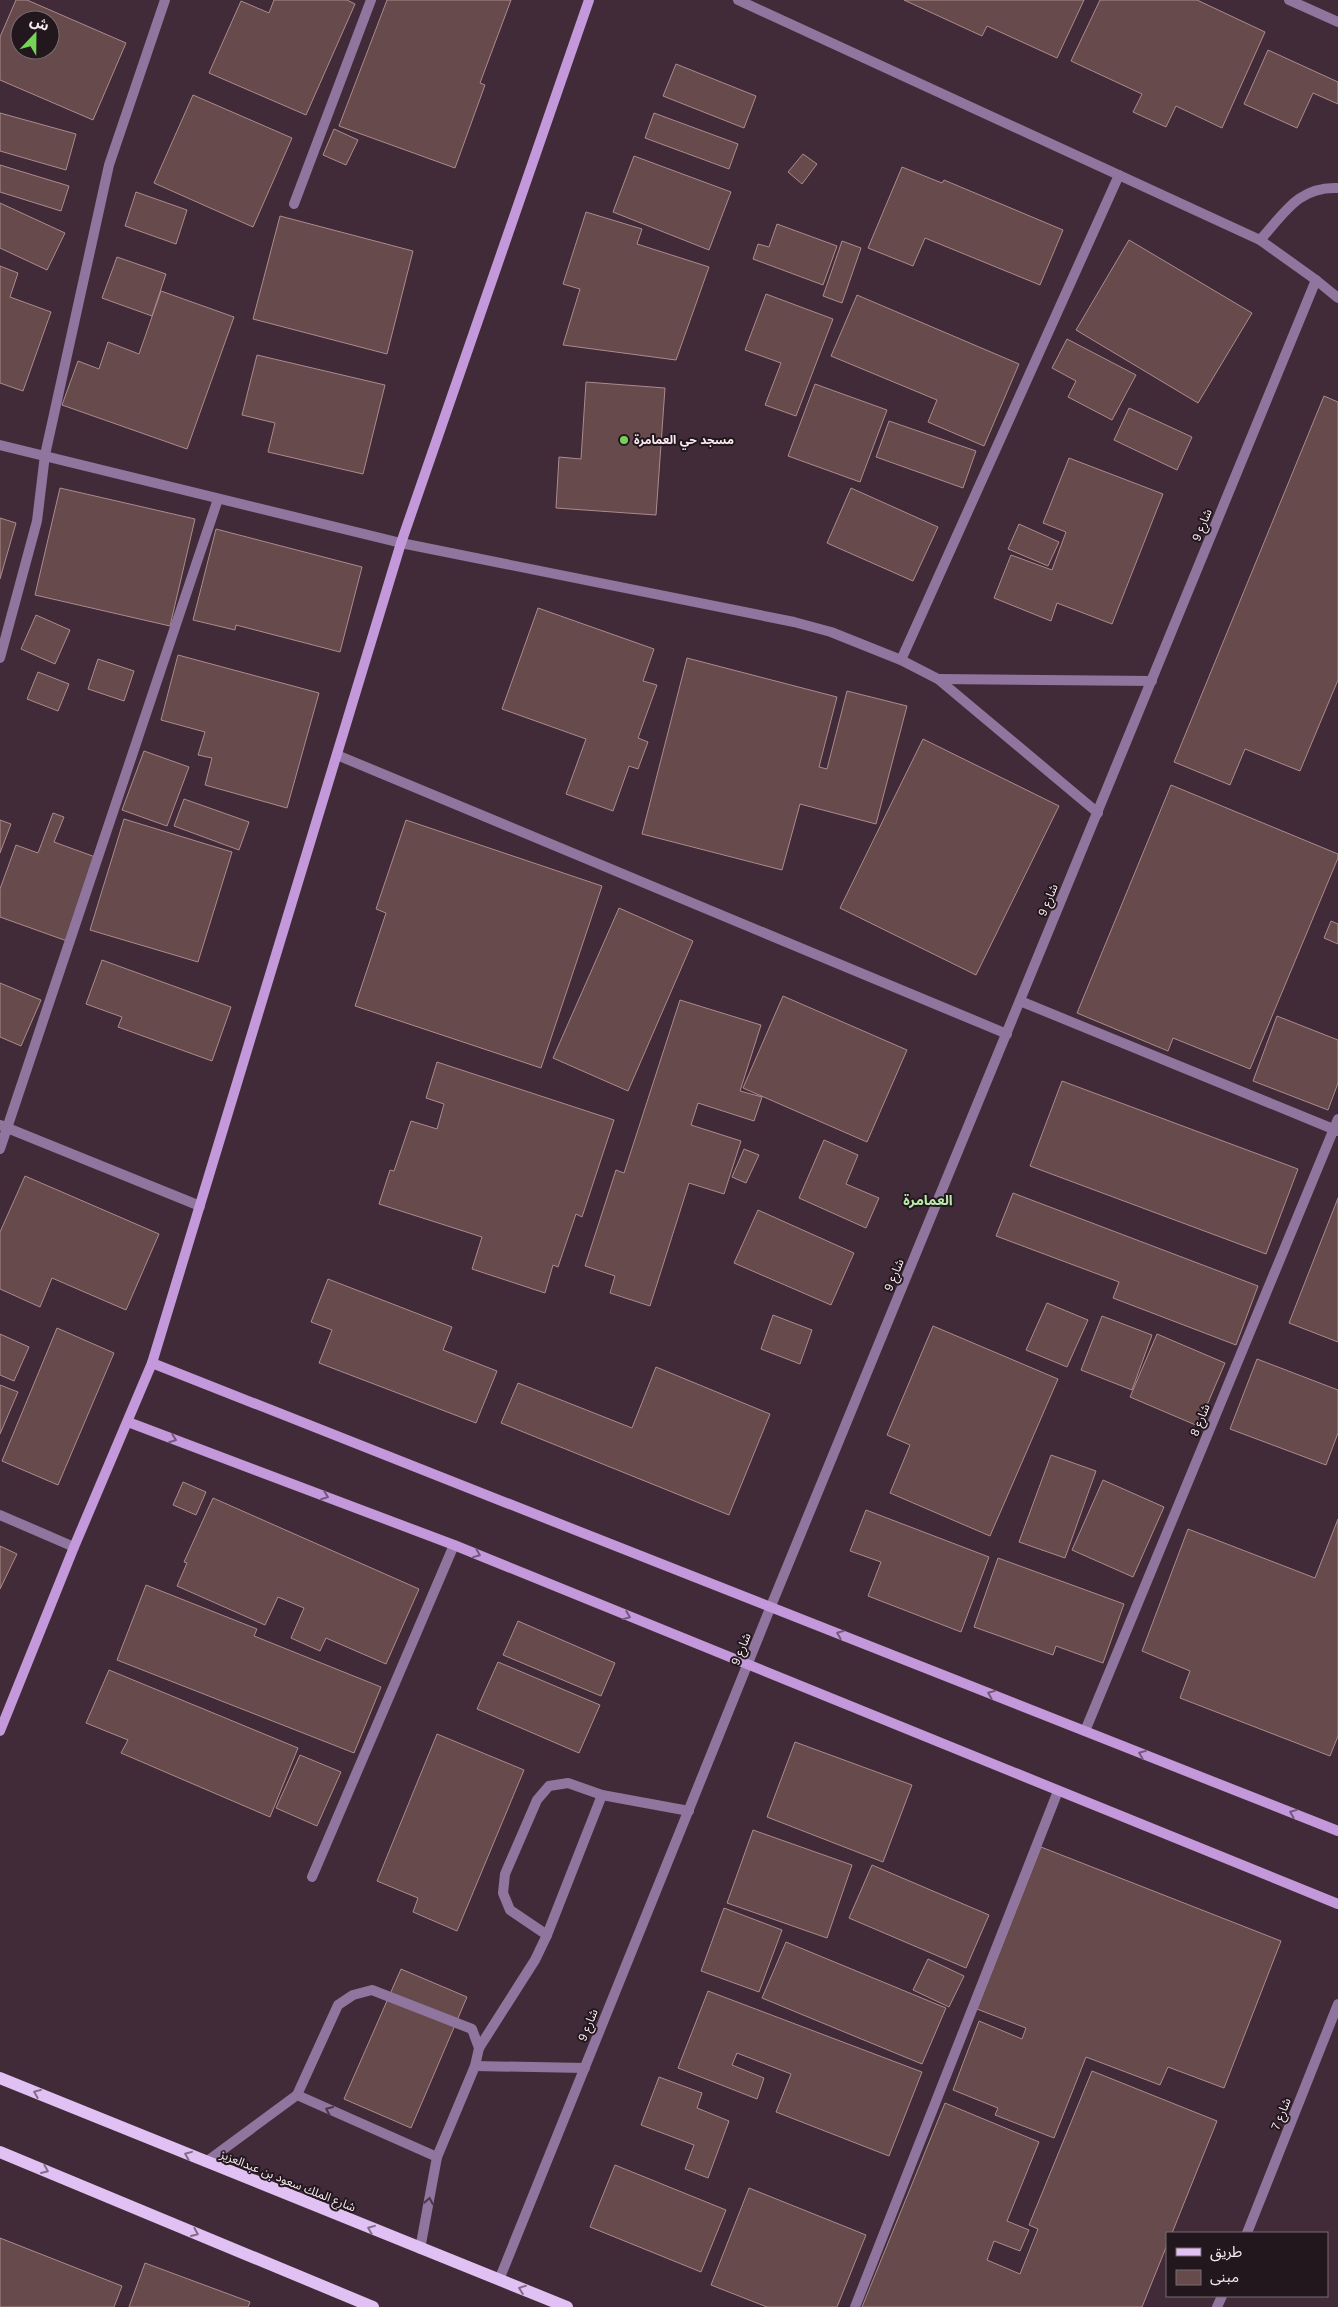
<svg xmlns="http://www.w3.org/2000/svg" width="1338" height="2307" viewBox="0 0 1338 2307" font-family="Arial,'Noto Sans Arabic',sans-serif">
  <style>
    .building { fill: #674a4b; stroke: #ac8b8d; fill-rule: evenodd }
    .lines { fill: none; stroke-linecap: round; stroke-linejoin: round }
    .lane { stroke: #90759f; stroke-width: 10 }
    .street { stroke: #90759f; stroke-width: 10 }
    .secondary { stroke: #c499dc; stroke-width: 10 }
    .primary { stroke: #e1c0f3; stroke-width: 12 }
    .oneway { stroke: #73587c }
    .oneway2 { stroke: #826c88 }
    .oneway3 { stroke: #48384a }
    .poi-dot { fill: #77d259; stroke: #22171d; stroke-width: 2 }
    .labels { text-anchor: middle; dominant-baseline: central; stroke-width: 4; stroke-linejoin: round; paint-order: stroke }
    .poi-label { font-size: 12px; font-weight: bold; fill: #faeaf2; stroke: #22171d; text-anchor: start }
    .street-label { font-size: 12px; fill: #faeaf2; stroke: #22171d }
    .neighbourhood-label { font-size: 14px; font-weight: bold; fill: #b9eaaa; stroke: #22171d }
  </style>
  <rect width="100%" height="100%" fill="#422b38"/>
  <g class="building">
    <path d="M16,0h11l99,43 -33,77 -93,-40v-43zM20,20h30v30h-30z"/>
    <path d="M274,0h73l8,4 -49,111 -97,-42 32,-72 28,12z"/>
    <path d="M387,0h124l-31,83 5,2 -30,83 -116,-42z"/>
    <path d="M904,0h180l-27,58 -70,-32 -5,10z"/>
    <path d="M1100,0h97l68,32 -43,96 -46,-22 -10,21 -33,-15 9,-18 -71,-33z"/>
    <path d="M1268,50l70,32v22l-25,-11 -16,35 -53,-24z"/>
    <path d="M676,64l80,32 -12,32 -81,-32z"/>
    <path d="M193,95l99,43 -39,89 -99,-44z"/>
    <path d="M0,113l76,21 -10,36 -66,-19z"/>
    <path d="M654,113l84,31 -9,25 -84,-31z"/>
    <path d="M334,129l24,11 -12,25 -23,-10z"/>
    <path d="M803,154l14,10 -15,20 -14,-12z"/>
    <path d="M634,156l97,36 -22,58 -96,-38z"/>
    <path d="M0,165l69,21 -8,25 -61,-19z"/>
    <path d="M902,167l40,16 2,-3 119,50 -23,55 -115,-47 -12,28 -45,-18z"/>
    <path d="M136,192l51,18 -11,34 -51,-18z"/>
    <path d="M0,203l65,30 -18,37 -47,-22z"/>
    <path d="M586,212l56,17 -5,15 72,23 -33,93 -113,-15 17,-56 -17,-5z"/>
    <path d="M280,216l133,35 -26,103 -134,-35z"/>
    <path d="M777,224l60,22 -14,39 -70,-26 5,-15 11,3z"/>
    <path d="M1129,240l123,73 -54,90 -122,-73z"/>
    <path d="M842,241l19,7 -19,55 -19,-7z"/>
    <path d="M117,257l49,17 -14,42 -50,-18z"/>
    <path d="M0,266l18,7 -8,24 41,15 -28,79 -23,-8z"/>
    <path d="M161,291l73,26 -47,132 -125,-44 16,-44 21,8 9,-27 31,12z"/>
    <path d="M766,294l67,25 -37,97 -31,-11 16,-42 -36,-13z"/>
    <path d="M857,295l162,69 -35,82 -56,-24 9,-22 -106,-44z"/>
    <path d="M1067,339l69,36 -24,45 -44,-23 8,-16 -24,-13z"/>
    <path d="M257,355l128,30 -22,89 -95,-22 7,-29 -33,-8z"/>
    <path d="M586,382l79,6 -9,127 -100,-7 3,-51 22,2z"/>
    <path d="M815,384l72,26 -27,72 -72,-26z"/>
    <path d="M1324,396l14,6v278l-38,91 -55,-22 -15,36 -56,-23z"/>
    <path d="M1129,408l63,29 -15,33 -63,-30z"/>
    <path d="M889,421l87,30 -13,37 -87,-31z"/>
    <path d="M1069,458l94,36 -51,130 -55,-21 -6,18 -57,-23 17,-43 41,15 14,-38 -23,-9z"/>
    <path d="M60,488l135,31 -25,107 -135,-31z"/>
    <path d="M851,488l87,39 -25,54 -86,-38z"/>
    <path d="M0,518l16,5 -16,56z"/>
    <path d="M1019,524l40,18 -11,24 -40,-17z"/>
    <path d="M216,529l146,38 -22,85 -104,-27 -1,5 -42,-10z"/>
    <path d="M538,608l116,41 -11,32 14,4 -19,53 10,4 -10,27 -9,-3 -16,45 -47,-17 20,-55 -84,-30z"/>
    <path d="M36,615l34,15 -15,34 -34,-15z"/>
    <path d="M178,655l141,38 -32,115 -82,-23 7,-27 -14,-3 7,-23 -44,-12z"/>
    <path d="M687,658l150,39 -18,70 8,2 20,-78 60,15 -31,118 -76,-20 -18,66 -140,-36z"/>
    <path d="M98,659l36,12 -10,30 -36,-12z"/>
    <path d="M38,672l31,12 -11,27 -31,-12z"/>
    <path d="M923,739l136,67 -83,169 -136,-67z"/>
    <path d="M144,751l45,16 -22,59 -45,-16z"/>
    <path d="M1171,785l167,69v4l-88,211 -77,-31 -5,13 -91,-38z"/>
    <path d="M184,799l65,23 -10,28 -65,-24z"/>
    <path d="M53,813l11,4 -10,25 44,16 -31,83 -67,-24v-28l16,-44 22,8z"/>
    <path d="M124,819l108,33 -34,110 -108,-32z"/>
    <path d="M0,820l11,4 -11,29z"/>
    <path d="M406,820l196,66 -61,182 -186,-62 31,-93 -10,-4z"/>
    <path d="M619,908l74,33 -65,150 -75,-33z"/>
    <path d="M1331,921l7,3v20l-14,-6z"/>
    <path d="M102,960l129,47 -19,54 -94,-34 4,-10 -36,-13z"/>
    <path d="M0,983l41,17 -20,46 -21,-9z"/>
    <path d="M783,996l124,54 -40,92 -124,-54z"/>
    <path d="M680,1000l81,25 -21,66 22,6 -8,24 -56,-18 -7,22 50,16 -17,53 -35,-11 -39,123 -40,-13 5,-17 -30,-10 31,-96 8,3z"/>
    <path d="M1277,1016l61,24v43l-10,27 -75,-29z"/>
    <path d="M437,1062l177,58 -32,97 -6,-3 -18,53 -5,-2 -8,28 -73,-24 10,-32 -103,-33 11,-34 4,1 17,-50 26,8 7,-25 -18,-6z"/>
    <path d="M1062,1081l236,88 -32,85 -236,-88z"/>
    <path d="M824,1140l34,15 -12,29 33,14 -13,30 -67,-30z"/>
    <path d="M744,1149l15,6 -13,28 -14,-6z"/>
    <path d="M25,1176l134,58 -33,76 -74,-32 -12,29 -40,-18v-57z"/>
    <path d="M1013,1193l245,93 -22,59 -123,-47 6,-16 -123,-46z"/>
    <path d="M1338,1198v144l-49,-19z"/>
    <path d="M758,1210l96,43 -23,52 -97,-42z"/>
    <path d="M328,1279l124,48 -9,23 54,21 -21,52 -157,-60 13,-33 -21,-8z"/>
    <path d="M1047,1303l41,17 -21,47 -41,-17z"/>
    <path d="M773,1315l39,15 -12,34 -39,-15z"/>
    <path d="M1102,1316l50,19 -20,55 -51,-20z"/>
    <path d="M933,1326l125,53 -68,157 -100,-43 20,-48 -23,-10z"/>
    <path d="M57,1328l57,25 -56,132 -56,-24z"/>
    <path d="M0,1334l29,13 -15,34 -14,-6z"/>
    <path d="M1157,1334l68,29 -27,63 -68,-29z"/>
    <path d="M1257,1359l81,31v43l-12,32 -96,-36z"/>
    <path d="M656,1367l114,47 -41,101 -228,-92 17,-40 114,45z"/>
    <path d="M0,1385l18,7 -18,42z"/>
    <path d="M1051,1455l45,16 -31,87 -46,-16z"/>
    <path d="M1103,1480l61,27 -31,70 -61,-27z"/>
    <path d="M183,1482l23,10 -10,23 -23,-10z"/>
    <path d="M213,1498l206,91 -33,75 -60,-26 -6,13 -29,-13 13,-30 -26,-11 -13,28 -88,-39 10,-23 -3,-1z"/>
    <path d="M866,1510l123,47 -28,75 -93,-36 13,-34 -31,-11z"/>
    <path d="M1338,1519v217l-8,20 -150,-58 10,-27 -48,-20 46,-122 127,49z"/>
    <path d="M0,1546l17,8 -17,35z"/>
    <path d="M998,1558l126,46 -21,59 -47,-17 -3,9 -79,-28z"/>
    <path d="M146,1585l111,44 -3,7 127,51 -27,66 -237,-93z"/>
    <path d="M518,1621l97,42 -14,33 -98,-41z"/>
    <path d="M498,1662l102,43 -21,48 -102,-44z"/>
    <path d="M109,1670l189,78 -28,69 -149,-64 7,-13 -42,-17z"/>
    <path d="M437,1734l87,36 -67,161 -44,-19 5,-14 -41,-17z"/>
    <path d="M795,1742l117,43 -29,77 -116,-45z"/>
    <path d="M300,1755l41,17 -24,54 -41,-18z"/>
    <path d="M753,1830l99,35 -25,73 -100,-35z"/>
    <path d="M1041,1847l240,94 -57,147 -56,-21 -8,18 -74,-28 -32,81 -59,-23 3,-7 -45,-18 26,-69 43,18 4,-11 -49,-19z"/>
    <path d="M872,1865l117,50 -23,53 -117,-50z"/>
    <path d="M724,1908l58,22 -23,62 -58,-21z"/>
    <path d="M786,1942l160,66 -24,56 -160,-66z"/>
    <path d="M928,1959l36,17 -15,31 -36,-17z"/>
    <path d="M401,1969l66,28 -56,131 -67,-29z"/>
    <path d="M708,1991l214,81 -33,84 -113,-44 15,-38 -54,-21 -5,12 32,13 -7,21 -79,-31z"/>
    <path d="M1092,2071l125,50 -45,112h-5v12l-25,62h-280l83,-204 94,39 -32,79 22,9 -9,21 -26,-10 -7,19 33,14 18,-45 -9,-4z"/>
    <path d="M659,2077l43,16 -5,15 32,13 -21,57 -23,-9 9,-24 -53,-20z"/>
    <path d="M615,2165l111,45 -25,62 -111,-45z"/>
    <path d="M749,2188l117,47 -29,72h-70l-56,-22z"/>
    <path d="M0,2238l122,48 -8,21h-114z"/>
    <path d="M145,2263l105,39 -2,5h-119z"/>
  </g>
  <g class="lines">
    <g class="lane">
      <path d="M1260,240c24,-26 38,-54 78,-52"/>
      <path d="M547,1935l-37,-25 -7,-17 2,-19 32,-74 12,-14 19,-3 34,12 87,16"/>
      <path d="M479,2048l56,-88 12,-25 55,-140"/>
      <path d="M475,2066l110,2"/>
      <path d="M297,2095l41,-90 15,-10 19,-5 100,39 7,19 -4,18 -38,91"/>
      <path d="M206,2162l91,-67 140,62 -17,92"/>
    </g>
    <g class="street">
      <path d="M738,0l522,240 56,40 22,18"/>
      <path d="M1289,0l49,22"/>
      <path d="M294,204l77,-204"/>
      <path d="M0,445l401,98 393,79 37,10 70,28 37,19 160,134"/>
      <path d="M0,658l37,-137 8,-66 64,-290 56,-165"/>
      <path d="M901,660l218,-485"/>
      <path d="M938,679l214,2"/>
      <path d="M337,755l670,279"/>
      <path d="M1020,1001l318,130"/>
      <path d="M0,1125l200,81"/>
      <path d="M0,1149l218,-650"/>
      <path d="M0,1515l74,32"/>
      <path d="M1085,1731l253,-612"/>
      <path d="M312,1877l142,-332"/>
      <path d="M1247,2233l91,-229"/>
      <path d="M499,2280l272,-674 545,-1326"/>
      <path d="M855,2307l203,-516"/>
      <path d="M1217,2307l5,-11"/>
    </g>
    <g class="secondary">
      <path d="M152,1363l1186,468"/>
      <path d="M128,1422l326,123 884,359"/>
      <path d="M0,1731l74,-184 78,-184 249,-820 188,-543"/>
    </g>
    <g class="primary">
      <path d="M0,2078l567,229"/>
      <path d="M0,2152l373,155"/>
    </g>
  </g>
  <defs><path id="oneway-chevron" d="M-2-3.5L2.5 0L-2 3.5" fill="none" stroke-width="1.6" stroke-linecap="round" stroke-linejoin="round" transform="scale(1.25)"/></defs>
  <g class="oneway">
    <use href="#oneway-chevron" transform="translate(173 1439) rotate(21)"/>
    <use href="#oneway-chevron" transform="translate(325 1496) rotate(21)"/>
    <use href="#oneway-chevron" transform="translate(477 1554) rotate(22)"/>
    <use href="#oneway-chevron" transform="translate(627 1616) rotate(22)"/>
    <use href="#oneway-chevron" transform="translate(840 1634) rotate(-158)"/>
    <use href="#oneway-chevron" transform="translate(991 1694) rotate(-158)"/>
    <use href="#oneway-chevron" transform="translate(1142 1754) rotate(-158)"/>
    <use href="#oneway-chevron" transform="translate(1293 1813) rotate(-158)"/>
  </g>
  <g class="oneway2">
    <use href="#oneway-chevron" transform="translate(37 2093) rotate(-158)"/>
    <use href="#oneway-chevron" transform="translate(188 2155) rotate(-158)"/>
    <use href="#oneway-chevron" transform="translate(45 2170) rotate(23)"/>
    <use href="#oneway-chevron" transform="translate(371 2229) rotate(-158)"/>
    <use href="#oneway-chevron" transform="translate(195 2233) rotate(23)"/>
    <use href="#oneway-chevron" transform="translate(522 2289) rotate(-159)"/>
  </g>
  <g class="oneway3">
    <use href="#oneway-chevron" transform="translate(329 2110) rotate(-156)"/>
    <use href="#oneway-chevron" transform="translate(429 2201) rotate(-80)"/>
  </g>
  <circle class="poi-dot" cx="624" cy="440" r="5"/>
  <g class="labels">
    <g class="poi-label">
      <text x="634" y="440">مسجد حي العمامرة</text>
    </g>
    <g class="street-label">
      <text transform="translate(1202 525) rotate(-68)">شارع 9</text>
      <text transform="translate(1048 900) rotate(-68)">شارع 9</text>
      <text transform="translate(894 1275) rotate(-68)">شارع 9</text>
      <text transform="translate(1200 1420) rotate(-68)">شارع 8</text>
      <text transform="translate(741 1649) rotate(-68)">شارع 9</text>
      <text transform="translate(588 2025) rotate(-68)">شارع 9</text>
      <text transform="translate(1281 2114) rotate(-68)">شارع 7</text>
      <text transform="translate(288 2181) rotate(22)">شارع الملك سعود بن عبدالعزيز</text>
    </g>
    <g class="neighbourhood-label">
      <text x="928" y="1200">العمامرة</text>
    </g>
  </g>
  <rect x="1166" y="2232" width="162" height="65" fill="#22171d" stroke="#786b72"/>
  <rect x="1176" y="2248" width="25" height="8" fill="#e1c0f3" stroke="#786b72"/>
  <text x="1210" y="2257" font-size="15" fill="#faeaf2">طريق</text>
  <rect x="1176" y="2270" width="25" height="15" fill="#674a4b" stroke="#786b72"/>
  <text x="1210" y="2282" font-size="15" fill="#faeaf2">مبنى</text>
  <g transform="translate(35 35) rotate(22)"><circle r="24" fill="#22171d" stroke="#786b72"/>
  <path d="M0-4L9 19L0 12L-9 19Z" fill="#77d259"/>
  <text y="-8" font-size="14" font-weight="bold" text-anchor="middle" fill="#faeaf2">ش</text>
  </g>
</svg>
